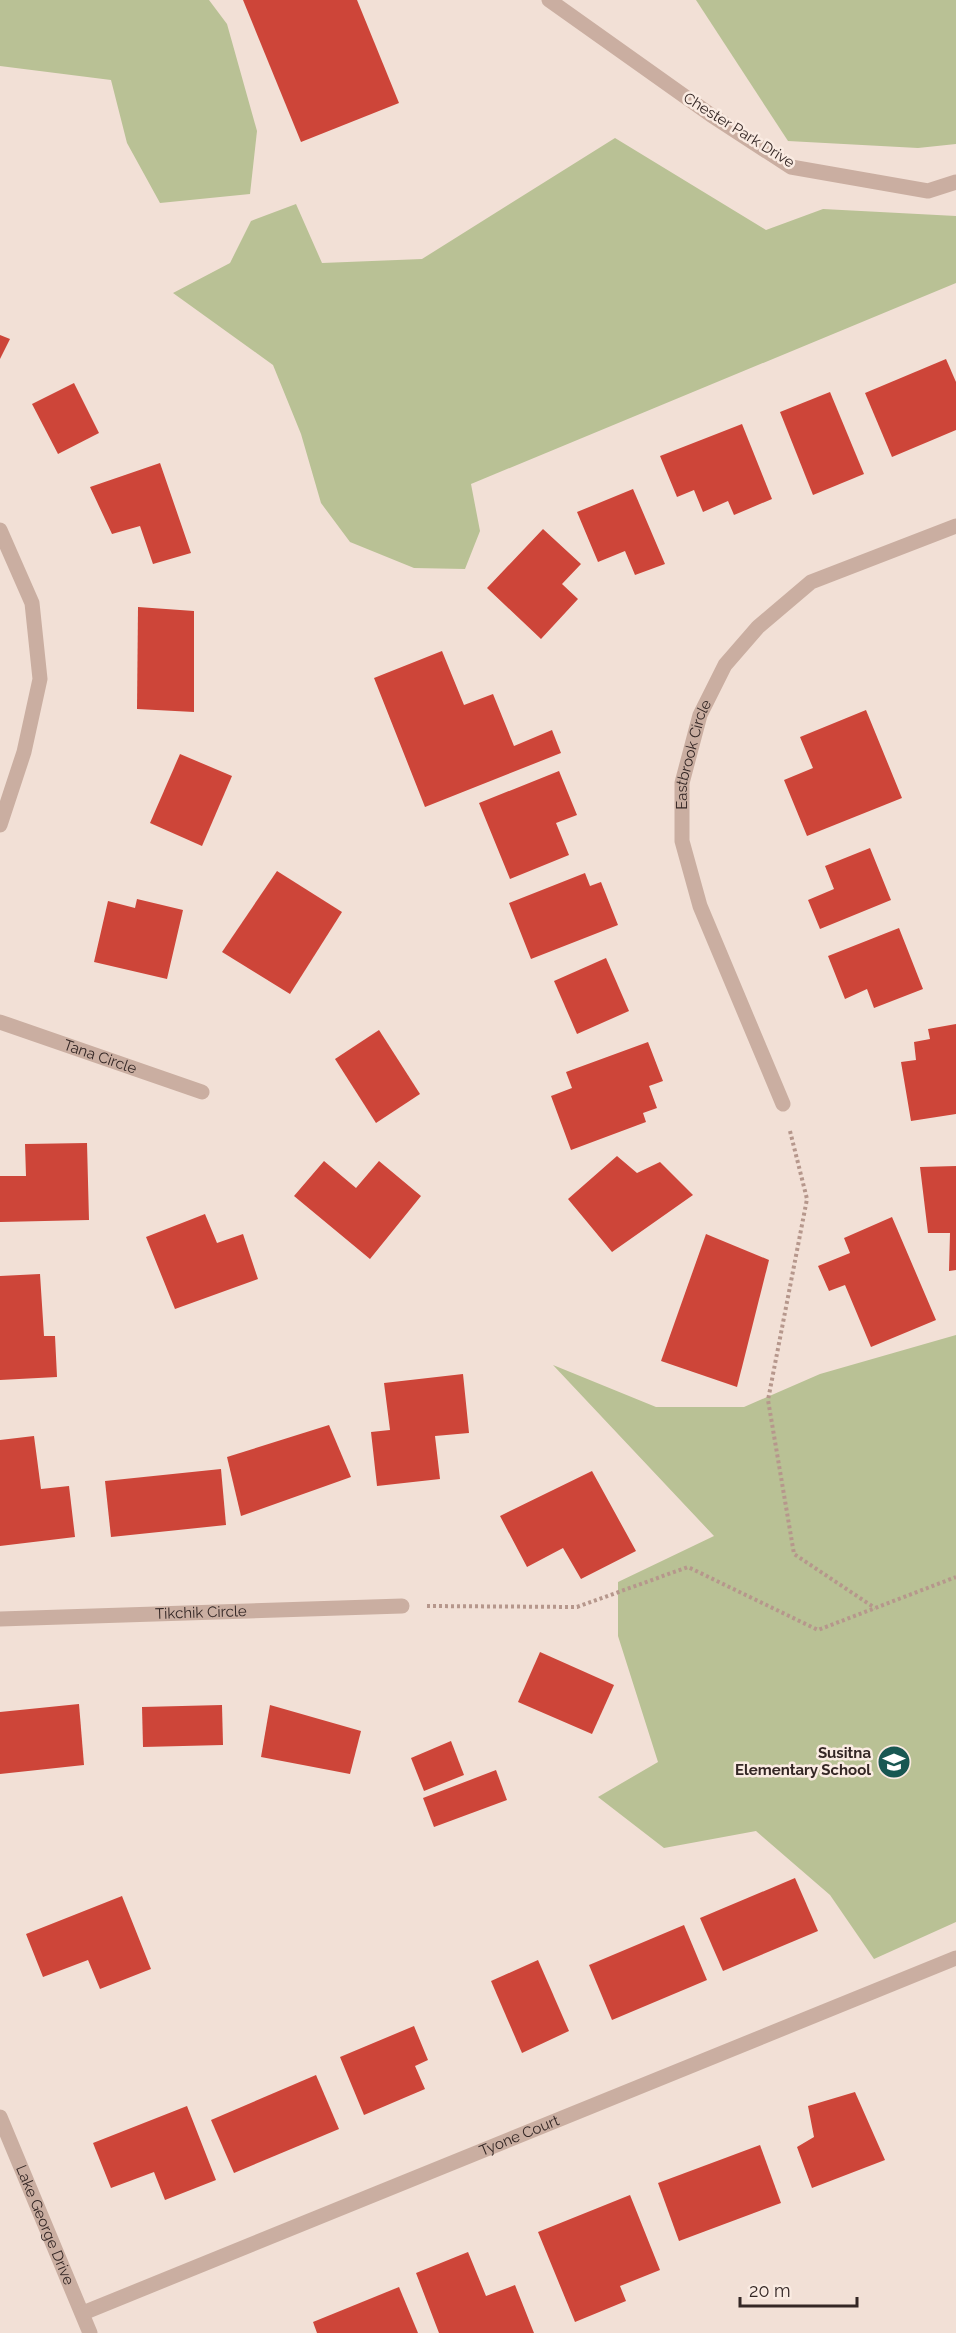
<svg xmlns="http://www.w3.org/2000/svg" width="956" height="2333" viewBox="0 0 956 2333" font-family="Raleway,sans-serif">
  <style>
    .green { fill: #b9c195 }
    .building { fill: #cd4539 }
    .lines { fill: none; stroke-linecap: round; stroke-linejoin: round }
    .path { stroke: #b6978c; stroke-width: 4; stroke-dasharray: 3 3; stroke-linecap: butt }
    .minor { stroke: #caaea1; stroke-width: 15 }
    .labels { text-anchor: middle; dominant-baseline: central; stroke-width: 5; stroke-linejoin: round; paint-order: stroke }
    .street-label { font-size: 15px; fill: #342725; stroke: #faebe2 }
    .poi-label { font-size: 15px; font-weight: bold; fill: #342725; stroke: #faebe2; text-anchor: end }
  </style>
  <rect width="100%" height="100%" fill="#f2e0d6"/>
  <g class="green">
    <path d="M0,0h209l18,24 30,107 -7,63 -90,9 -33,-60 -16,-63 -111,-14z"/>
    <path d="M696,0h260v144l-38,4 -130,-7z"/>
    <path d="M615,138l151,92 57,-21 133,7v67l-485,201 9,47 -15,38 -51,-1 -64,-26 -29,-39 -20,-69 -28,-69 -100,-72 57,-30 21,-42 45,-17 26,59 100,-4z"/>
    <path d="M956,1335v587l-82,37 -44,-64 -74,-64 -92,17 -66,-51 60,-35 -40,-126v-54l96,-46 -161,-171 103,42h88l76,-33z"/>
  </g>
  <g class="building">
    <path d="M243,0h114l42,103 -98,39z"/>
    <path d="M0,335l10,4 -10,20z"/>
    <path d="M946,359l10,23v48l-64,27 -27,-64z"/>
    <path d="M74,383l25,50 -41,21 -26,-50z"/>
    <path d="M830,392l34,82 -51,21 -33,-83z"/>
    <path d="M742,424l30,75 -38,16 -6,-14 -25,11 -9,-22 -17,7 -17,-41z"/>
    <path d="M160,463l31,90 -38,11 -13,-38 -28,8 -22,-47z"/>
    <path d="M633,489l32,75 -30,11 -10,-24 -27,11 -21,-50z"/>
    <path d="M543,529l38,35 -19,20 16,15 -37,40 -54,-51z"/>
    <path d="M138,607l56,4v101l-57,-3z"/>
    <path d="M442,651l22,54 29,-11 21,52 38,-16 9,23 -136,54 -51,-129z"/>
    <path d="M866,710l36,88 -95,38 -23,-56 29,-12 -13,-31z"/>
    <path d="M180,754l52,22 -30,70 -52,-23z"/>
    <path d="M559,771l18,44 -21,8 13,32 -59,24 -31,-76z"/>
    <path d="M870,848l21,52 -71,29 -12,-29 26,-11 -9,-23z"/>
    <path d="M277,871l65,41 -52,82 -68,-42z"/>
    <path d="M585,873l5,13 11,-4 17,43 -87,34 -22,-56z"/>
    <path d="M137,899l46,11 -16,69 -73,-17 14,-61 27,7z"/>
    <path d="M899,928l24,61 -49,19 -7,-19 -22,10 -17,-43z"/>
    <path d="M606,958l23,53 -52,23 -23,-53z"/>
    <path d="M956,1024v90l-45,7 -10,-59 15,-2 -2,-18 16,-3 -2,-10z"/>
    <path d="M379,1030l41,64 -44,29 -41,-64z"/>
    <path d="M648,1042l15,39 -14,5 8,22 -14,5 3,9 -75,28 -20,-54 21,-8 -6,-16z"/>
    <path d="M87,1143l2,77 -89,2v-46h26l-1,-32z"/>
    <path d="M617,1156l20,17 23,-11 33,33 -81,57 -44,-53z"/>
    <path d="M324,1161l32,27 23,-27 42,35 -51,63 -76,-63z"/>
    <path d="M956,1166v104l-7,1 1,-38h-22l-8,-66z"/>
    <path d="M205,1214l12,29 26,-9 15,45 -83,30 -29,-72z"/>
    <path d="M892,1217l44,103 -65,27 -26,-62 -16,6 -11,-25 32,-13 -6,-15z"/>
    <path d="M706,1234l63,26 -32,127 -76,-26z"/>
    <path d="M40,1274l4,62h11l2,41 -57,3v-104z"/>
    <path d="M463,1374l6,59 -34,3 5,43 -63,7 -6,-54 19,-2 -6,-47z"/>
    <path d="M329,1425l22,52 -110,39 -14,-59z"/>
    <path d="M34,1436l7,53 28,-3 6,51 -75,9v-106z"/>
    <path d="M221,1469l5,56 -115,12 -6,-56z"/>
    <path d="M592,1471l44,80 -55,28 -18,-31 -36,19 -27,-51z"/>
    <path d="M540,1652l74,33 -22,49 -74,-32z"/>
    <path d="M79,1704l5,61 -84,9v-62z"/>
    <path d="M222,1705l1,40 -80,2 -1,-40z"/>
    <path d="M270,1705l91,26 -11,43 -89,-17z"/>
    <path d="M451,1741l13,34 -40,16 -13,-33z"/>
    <path d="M496,1770l11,30 -73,27 -11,-29z"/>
    <path d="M795,1878l23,53 -95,40 -23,-53z"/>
    <path d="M122,1896l29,73 -51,20 -12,-29 -45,17 -17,-43z"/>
    <path d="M684,1925l23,55 -95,40 -23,-55z"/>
    <path d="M538,1960l31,71 -47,22 -31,-72z"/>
    <path d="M414,2026l14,34 -13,6 10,23 -61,26 -24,-58z"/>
    <path d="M316,2075l23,54 -105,44 -23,-53z"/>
    <path d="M855,2092l30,68 -73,28 -15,-41 17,-10 -6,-31z"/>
    <path d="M187,2106l29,74 -51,20 -11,-28 -43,16 -18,-45z"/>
    <path d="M760,2145l21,58 -102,38 -21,-58z"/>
    <path d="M630,2195l30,75 -40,16 6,15 -51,21 -37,-90z"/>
    <path d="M468,2252l18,44 29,-11 19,48h-95l-23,-60z"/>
    <path d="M399,2287l19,46h-101l-4,-11z"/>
  </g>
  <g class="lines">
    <g class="path">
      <path d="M790,1131l17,68 -39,201 26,154 81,54"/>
      <path d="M427,1606l150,1 111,-40 130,63 138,-53"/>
    </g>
    <g class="minor">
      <path d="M549,0l162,115 80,52 137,24 28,-9"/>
      <path d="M0,530l32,73 8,76 -16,73 -24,73"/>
      <path id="s1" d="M0,1022l202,70"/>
      <path id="s2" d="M783,1104l-83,-198 -18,-65v-58l18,-68 25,-50 33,-38 53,-45 145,-56"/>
      <path id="s3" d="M0,1619l402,-13"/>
      <path id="s4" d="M0,2117l90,216"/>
      <path id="s5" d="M83,2313l873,-355"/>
    </g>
  </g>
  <defs>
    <g id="school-disc" transform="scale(1.725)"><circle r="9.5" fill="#185752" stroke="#faebe2"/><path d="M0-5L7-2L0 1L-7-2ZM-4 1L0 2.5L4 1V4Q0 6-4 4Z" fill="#fff"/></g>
  </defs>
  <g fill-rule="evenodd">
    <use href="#school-disc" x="894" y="1762"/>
  </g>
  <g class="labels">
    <g class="street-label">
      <text transform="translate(739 130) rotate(32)">Chester Park Drive</text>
      <text stroke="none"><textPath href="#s2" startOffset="370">Eastbrook Circle</textPath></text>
      <text stroke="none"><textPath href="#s1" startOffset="106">Tana Circle</textPath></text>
      <text stroke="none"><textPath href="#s3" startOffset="201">Tikchik Circle</textPath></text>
      <text stroke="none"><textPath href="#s5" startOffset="471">Tyone Court</textPath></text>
      <text stroke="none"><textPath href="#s4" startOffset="117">Lake George Drive</textPath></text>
    </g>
    <g class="poi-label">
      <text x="871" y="1753">Susitna<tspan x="871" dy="17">Elementary School</tspan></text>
    </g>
  </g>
  <path d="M740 2297v9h117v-9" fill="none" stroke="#342725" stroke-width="3"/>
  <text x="749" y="2297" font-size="18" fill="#342725" stroke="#faebe2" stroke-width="4.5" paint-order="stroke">20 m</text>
</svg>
